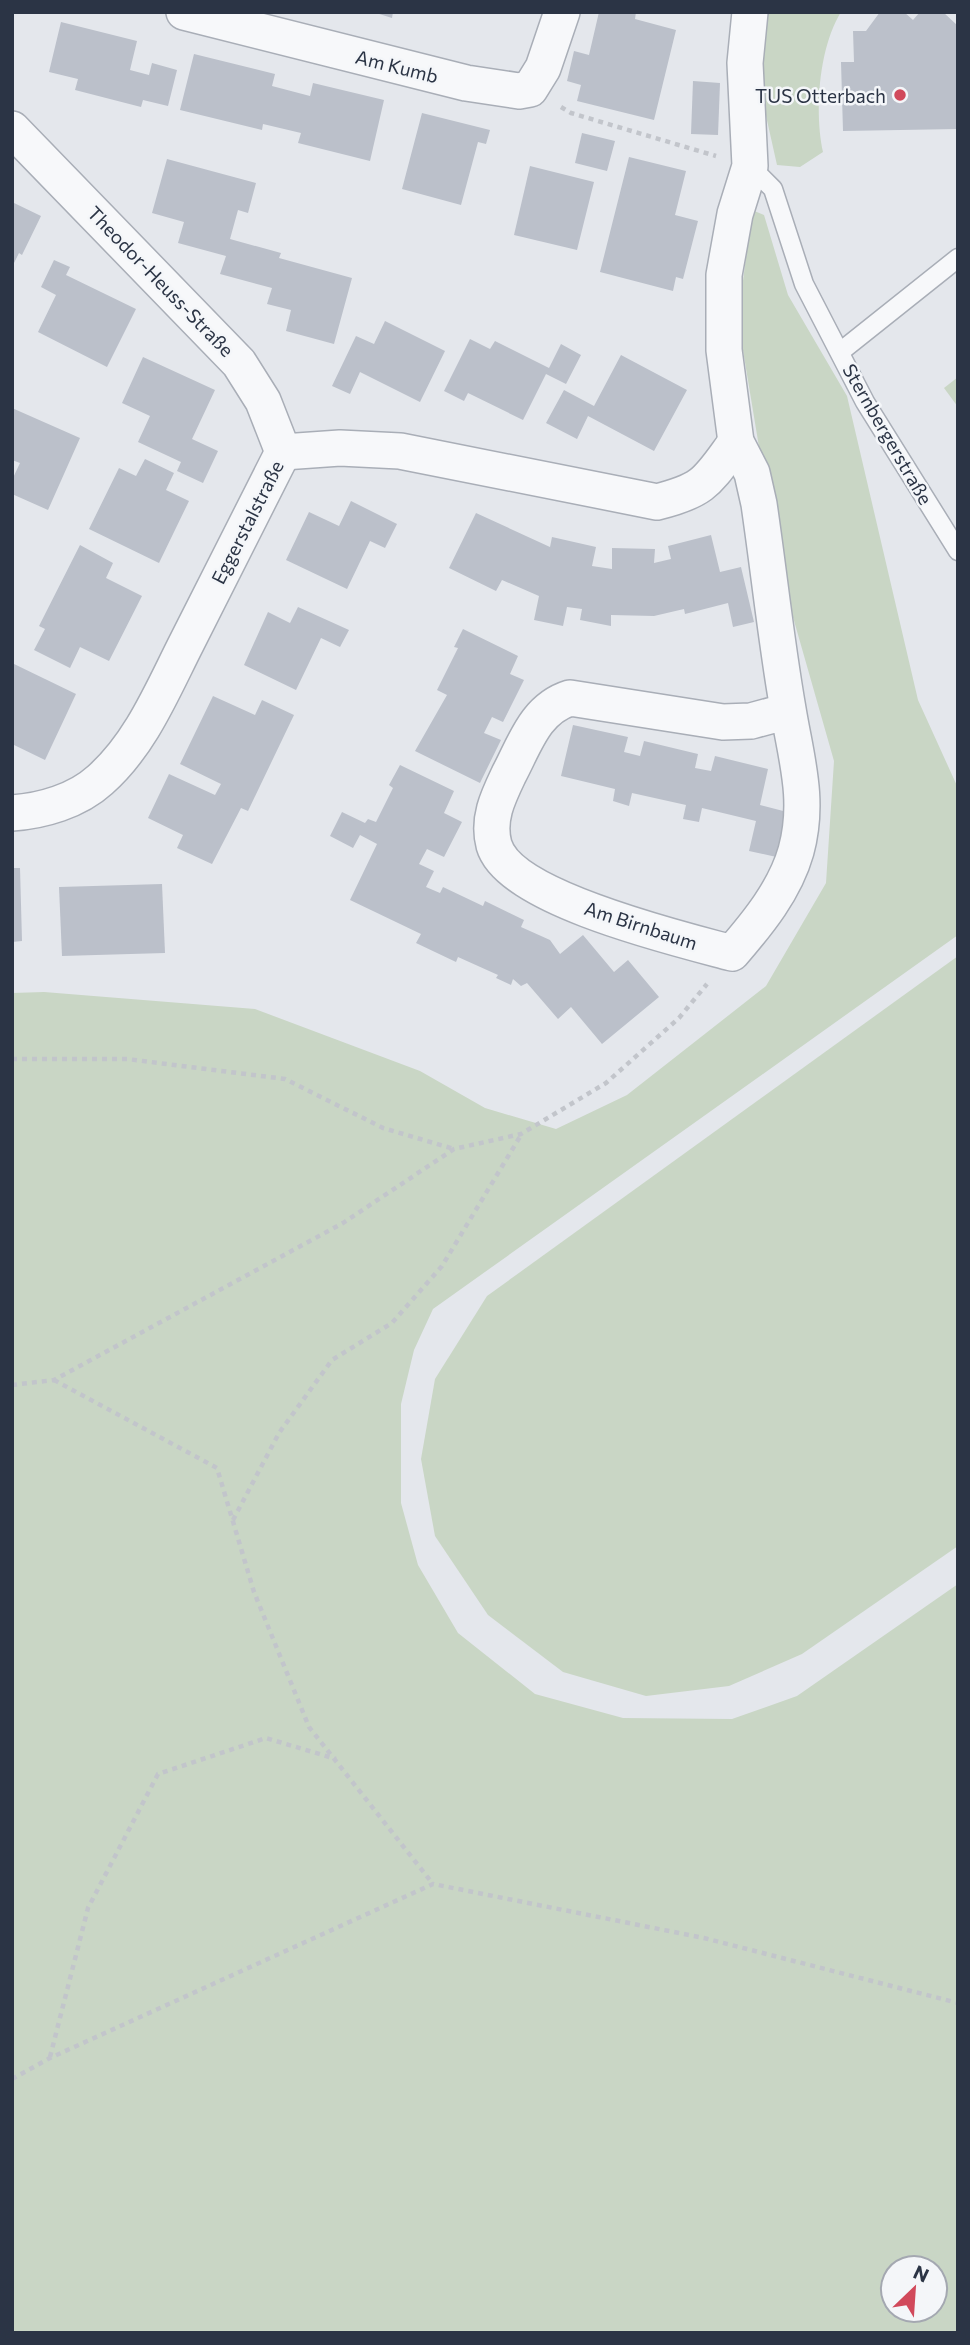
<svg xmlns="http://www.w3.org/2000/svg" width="970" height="2345" viewBox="0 0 970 2345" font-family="Commissioner,sans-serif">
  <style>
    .green { fill: #c9d6c5; fill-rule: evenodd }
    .building { fill: #bbc0ca }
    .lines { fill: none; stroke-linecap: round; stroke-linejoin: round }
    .lane-casing { stroke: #a9aeb7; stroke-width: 21 }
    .street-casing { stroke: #a9aeb7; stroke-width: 38 }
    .path { stroke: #c2c5cb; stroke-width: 4.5; stroke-dasharray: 5 5; stroke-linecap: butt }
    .lane { stroke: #f7f8fa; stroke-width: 18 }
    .street { stroke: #f7f8fa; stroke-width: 35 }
    .poi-dot { fill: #d1495b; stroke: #f4f6f9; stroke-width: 2.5 }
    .labels { text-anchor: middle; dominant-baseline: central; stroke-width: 5; stroke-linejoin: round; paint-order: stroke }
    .street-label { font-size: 19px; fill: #2b3445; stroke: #f4f6f9 }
    .poi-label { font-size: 19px; fill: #2b3445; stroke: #f4f6f9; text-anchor: end }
  </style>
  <rect width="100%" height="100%" fill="#e4e7ec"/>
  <g class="green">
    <path d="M763,12h78c-22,35 -27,100 -18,140l-23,15 -23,-2 -19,-85z"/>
    <path d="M752,210l12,5 24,80 59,101 71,304 40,88v147l-525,374 -19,41 -13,54v99l17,62 40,68 77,61 88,24 109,1 65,-23 161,-112v749h-946v-1340l32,-1 211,17 165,62 65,37 71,21 71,-34 139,-109 60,-103 8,-122 -55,-193 -41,-248zM893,2268h42v42h-42z"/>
    <path d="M958,377v30l-14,-19z"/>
    <path d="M958,956v590l-156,108 -73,32 -83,10 -83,-24 -75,-57 -53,-79 -14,-77 14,-80 52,-83z"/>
  </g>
  <g class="building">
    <path d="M373,12h20l-1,6z"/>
    <path d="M599,12h37l-1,7 41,11 -22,90 -77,-19 4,-16 -14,-4 7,-30 15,4z"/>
    <path d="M880,12h24l9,8 7,-8h23l15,14v103l-115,2 -2,-69h13l-1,-31h13z"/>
    <path d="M61,22l76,19 -7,29 19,5 3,-12 25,7 -9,36 -25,-6 -2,7 -66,-17 3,-11 -29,-7z"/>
    <path d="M194,54l81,20 -3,12 38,10 3,-13 71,17 -14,61 -72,-18 3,-10 -38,-9 -1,6 -82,-20z"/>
    <path d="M693,81l27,2 -2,52 -27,-1z"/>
    <path d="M422,113l68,17 -4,14 -8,-2 -17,63 -59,-16z"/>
    <path d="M582,133l33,8 -8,30 -32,-8z"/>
    <path d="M629,157l57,14 -11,44 23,6 -15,58 -7,-2 -3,14 -73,-19z"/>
    <path d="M167,159l89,24 -8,30 -10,-3 -8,29 51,14 -2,5 73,20 -18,66 -48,-13 5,-21 -24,-6 5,-16 -52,-14 6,-18 -48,-13 6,-21 -32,-9z"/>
    <path d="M530,166l64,16 -17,68 -63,-15z"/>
    <path d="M12,202l29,14 -19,39 -3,-2 -7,14z"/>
    <path d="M54,260l16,7 -4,8 70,34 -29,58 -69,-35 18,-37 -15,-8z"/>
    <path d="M385,321l60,30 -25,51 -60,-30 -10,22 -18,-8 24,-50 18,8z"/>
    <path d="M470,339l20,10 5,-8 54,27 12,-24 20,11 -15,29 -20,-10 -23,46 -55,-27 -4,8 -20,-10z"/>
    <path d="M621,355l66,35 -33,61 -66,-35 -11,23 -31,-16 18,-33 30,16z"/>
    <path d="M143,357l72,33 -23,49 26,12 -15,32 -26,-12 4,-9 -43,-20 12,-26 -28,-13z"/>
    <path d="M12,408l68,30 -32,72 -36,-16v-14l8,-17 -8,-3z"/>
    <path d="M145,459l29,14 -8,17 23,11 -30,62 -70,-34 30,-61 17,8z"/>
    <path d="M351,501l46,23 -12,24 -15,-7 -23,48 -61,-29 23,-48 30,14z"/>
    <path d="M476,513l74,34 2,-10 44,10 -4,19 20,3v-21l43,1 -1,14 17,-4 -3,-13 43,-11 9,37 21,-5 13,55 -21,5 -5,-24 -43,11 -1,-5 -30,7 -43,-1v11l-31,-6 2,-11 -15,-2 -4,19 -29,-6 5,-24 -37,-16 -6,11 -47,-23z"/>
    <path d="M80,545l33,18 -7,15 36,18 -33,65 -29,-14 -10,21 -36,-18 11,-21 -6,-3z"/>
    <path d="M298,607l51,23 -9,17 -19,-9 -25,52 -52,-25 24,-53 22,11z"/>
    <path d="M463,629l55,27 -8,18 14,6 -21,42 -11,-5 -8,16 17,7 -21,43 -65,-32 32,-56 -10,-5 21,-42 -4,-1z"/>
    <path d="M12,663l64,31 -31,66 -33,-16z"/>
    <path d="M213,696l42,19 7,-15 32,15 -46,96 -7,-3 -29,56 -35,-16 6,-13 -35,-17 21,-44 46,21 6,-11 -41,-20z"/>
    <path d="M573,725l55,12 -4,15 16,4 4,-15 54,13 -3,14 16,3 4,-15 53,13 -8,36 31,8 -10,45 -32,-7 7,-30 -54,-13 -3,14 -16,-3 3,-14 -54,-12 -3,13 -16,-5 2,-12 -54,-13z"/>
    <path d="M400,765l54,26 -10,22 18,9 -18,35 -17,-8 -8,15 15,7 -8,16 14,6 3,-6 40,19 2,-5 39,19 -3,7 29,13 10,14 23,-19 31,37 14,-12 31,37 -57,47 -31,-37 -13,12 -31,-36 -6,3 -8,-7 -2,6 -15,-7 2,-3 -40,-18 -2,5 -40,-19 5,-9 -71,-34 27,-56 -17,-9 -7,13 -23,-12 12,-24 23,11 3,-4 8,3 17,-34 -4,-3z"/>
    <path d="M12,868h8l2,73 -10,1z"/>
    <path d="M162,884l3,69 -103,3 -3,-69z"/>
  </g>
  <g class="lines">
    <g class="lane-casing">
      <g id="lane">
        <path d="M750,166l23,23 31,95 61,118 93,149"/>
        <path d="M840,352l118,-94"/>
      </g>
    </g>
    <g class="street-casing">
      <g id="street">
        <path d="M184,12l282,71 53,8 11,-2 13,-21 19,-56"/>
        <path d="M750,12l-5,51 5,103 -15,48 -11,61v75l12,92 16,31 7,31c10,68 17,137 29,205 8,49 22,91 8,142 -11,39 -38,72 -64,102 -52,-14 -222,-54 -238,-108 -7,-26 4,-48 15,-71 16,-30 26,-65 61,-76l153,24 28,-1 37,-10"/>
        <path d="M12,129l227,234 24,38 20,51"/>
        <path d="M283,452l57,-4 60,3 257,51c49,-12 51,-22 79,-60"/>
        <path d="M12,813c30,-2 65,-12 88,-33 41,-36 63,-91 87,-138 32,-64 64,-127 96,-190"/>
      </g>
    </g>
    <g class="path">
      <path d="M561,107l10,6 145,43"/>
      <path d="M12,1059h115l158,20 98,49 71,21"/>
      <path d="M54,1380l163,88 37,124 55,135 124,157"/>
      <path d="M12,1385l42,-5 289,-157 111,-74 67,-15 85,-51 73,-65 28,-34"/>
      <path d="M233,1520l46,-87 53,-73 60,-37 50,-57 79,-131"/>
      <path d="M50,2057l38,-149 70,-134 108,-36 70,21"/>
      <path d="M12,2079l38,-21 383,-174 271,54 254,65"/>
    </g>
    <use href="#lane" class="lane"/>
    <use href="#street" class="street"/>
  </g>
  <circle class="poi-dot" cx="900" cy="95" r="7"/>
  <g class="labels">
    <g class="street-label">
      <text transform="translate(397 66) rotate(14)">Am Kumb</text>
      <text transform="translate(161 281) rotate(46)">Theodor-Heuss-Straße</text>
      <text transform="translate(888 434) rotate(60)">Sternbergerstraße</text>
      <text transform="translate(247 522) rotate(-63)">Eggerstalstraße</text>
      <text transform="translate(641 925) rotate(18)">Am Birnbaum</text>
    </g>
    <g class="poi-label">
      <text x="886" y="95">TUS Otterbach</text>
    </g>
  </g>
  <rect width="970" height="2345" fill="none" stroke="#2b3445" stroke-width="28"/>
  <g transform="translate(914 2289) rotate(25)"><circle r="33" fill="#f4f6f9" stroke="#a4a8b1" stroke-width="2"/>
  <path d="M0-5L12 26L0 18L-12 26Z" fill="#d1495b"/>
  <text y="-10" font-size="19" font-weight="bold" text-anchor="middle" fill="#2b3445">N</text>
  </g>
</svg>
